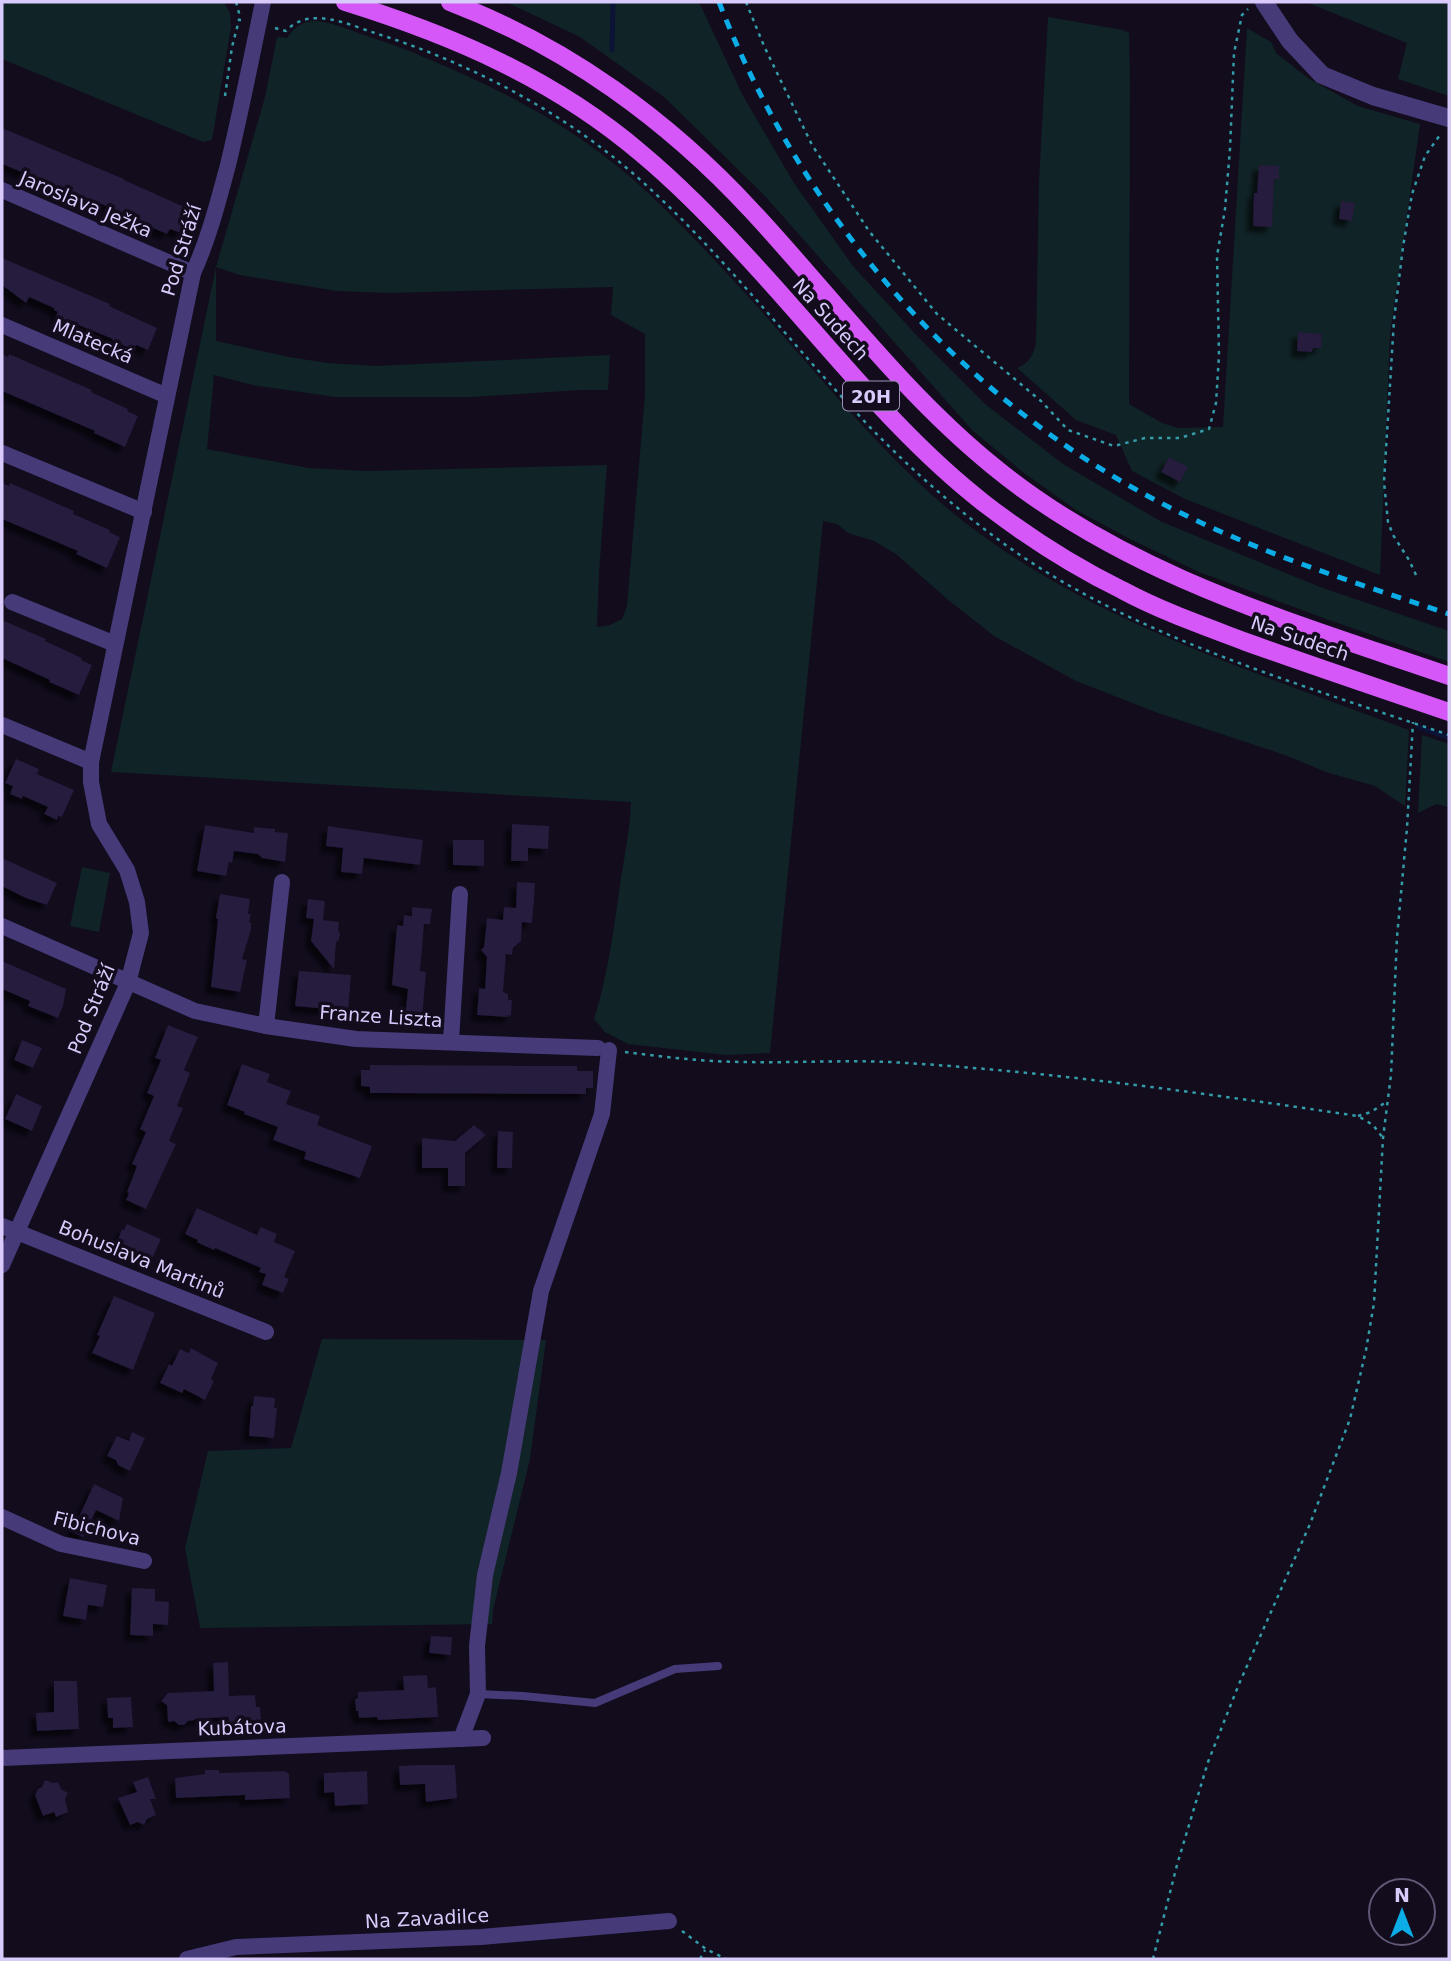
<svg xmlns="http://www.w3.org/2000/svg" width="1451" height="1961" viewBox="0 0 1451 1961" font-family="'DejaVu Sans',sans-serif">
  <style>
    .green { fill: #102326; fill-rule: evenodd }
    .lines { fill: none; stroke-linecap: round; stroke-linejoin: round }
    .stream { stroke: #0b1437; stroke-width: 5 }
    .building { fill: #261a3c; filter: url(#shadow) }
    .path { stroke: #339ca8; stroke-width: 2.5; stroke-dasharray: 3.5 5; stroke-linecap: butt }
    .service { stroke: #473a79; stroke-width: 8 }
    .minor { stroke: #473a79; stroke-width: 16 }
    .tertiary { stroke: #473a79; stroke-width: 18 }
    .primary { stroke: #d557f7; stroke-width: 18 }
    .rail { stroke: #0cade7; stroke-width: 5; stroke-dasharray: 10 9; stroke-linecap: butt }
    .labels { text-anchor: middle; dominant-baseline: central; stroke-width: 7; stroke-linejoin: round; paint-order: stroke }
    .shield { fill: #120c1d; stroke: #9d92b9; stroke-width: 2 }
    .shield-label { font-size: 18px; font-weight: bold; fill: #d8cbfc }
    .street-label { font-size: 19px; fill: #d8cbfc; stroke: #120c1d }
  </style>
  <defs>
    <filter id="shadow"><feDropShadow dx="-6" dy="6" stdDeviation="2" flood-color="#0009"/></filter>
  </defs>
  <rect width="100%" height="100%" fill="#120c1d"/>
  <g class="green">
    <path d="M2,2h222l6,11 1,14 -19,113 -9,2 -201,-83z"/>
    <path d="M506,2h193l43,92 52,89 59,83 67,73 65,65 78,60 99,58 158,65 129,44v31l-123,-43 -127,-47 -69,-33 -54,-29 -52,-37 -51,-42 -209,-236 -100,-98 -84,-60z"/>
    <path d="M1306,2h143v94l-51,-17 9,-36z"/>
    <path d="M1048,17l75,13 6,3 1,49 -1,322 33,19 17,5 44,-1 24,-399 24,14 5,11 32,25 50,28 62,18 -30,211 -10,240 -195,-76 -53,-28 -16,-36 -40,-15 -59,-52c12,-5 17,-13 19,-26l3,-161z"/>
    <path d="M312,21c18,0 35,8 52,14 21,7 42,14 62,23 80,33 159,75 222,135 53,50 103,106 151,161 51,58 103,119 164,167 132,103 293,151 446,209l-4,76 -30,-20 -49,-14 -41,-17 -127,-42 -82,-32 -82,-45 -47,-37 -51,-45 -22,-13 -26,-8 -11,-9 -14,-3 -53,532 -44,2 -98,-11 -23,-12 -11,-13c13,-41 19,-84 25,-127 4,-30 11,-60 12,-90l-520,-30 105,-505 49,-170 12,-60 10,1c7,-10 13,-15 25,-17zM216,267l24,8 97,16 52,2 224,-6 -2,28 34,19v61l-18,211 -5,13 -12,6 -13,2 2,-54 8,-108 -241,6 -57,-3 -102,-19 7,-74 39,10 83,12h136l108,-7h28l2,-35 -234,11 -48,-3 -39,-6 -73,-16z"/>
    <path d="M1422,735l27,9v63l-13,-3 -18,9z"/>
    <path d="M82,867l28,6 -11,59 -29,-6z"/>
    <path d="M322,1339l224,1 -16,119 -37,151 -1,14 -292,4 -15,-80 23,-97 83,-3z"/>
  </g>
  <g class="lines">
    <g class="stream">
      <path d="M612,50l1,-48"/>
      <path d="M1419,727l30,11"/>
    </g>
  </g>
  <g class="building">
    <path d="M2,128l122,51v1l67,30 -10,23 -11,-4 -3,5 -42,-18 1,-2 -124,-50z"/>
    <path d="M1259,165l20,1v13h-5l-2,48 -19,-1 1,-33h3z"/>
    <path d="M1341,201l14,2 -3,18 -13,-2z"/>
    <path d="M2,258l108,46 -1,2 48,22 -9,22 -12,-5 -3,5 -21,-10 1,-1 -57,-23 2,-4 -4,-2v-2l-25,-11 -3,6 -24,-18z"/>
    <path d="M1298,332l24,2 -1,14h-8l-1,4 -15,-1z"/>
    <path d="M2,354l6,3 1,-3 83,36 -1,2 37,17 -1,2 11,5 -13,31 -31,-14 1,-2 -93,-40z"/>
    <path d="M1169,457l19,10 -8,15 -19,-10z"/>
    <path d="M2,483l7,3 1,-3 64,28 -1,3 37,16 -1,2 11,5 -13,31 -31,-14 2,-3 -76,-32z"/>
    <path d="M2,620l44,19 -1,2 37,17 -1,2 11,5 -13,30 -30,-13 1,-2 -48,-22z"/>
    <path d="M16,759l23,10 -2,5 37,16 -12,27 -4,-1 -1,4 -13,-6 4,-7 -25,-11 -1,3 -12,-5 3,-8 -8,-3z"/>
    <path d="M512,824l37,2 -1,23 -20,-1v13h-17z"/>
    <path d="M205,825l49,8v-6l21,2v3l13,1 -3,29 -23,-4 -4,-4 -24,-3 -2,12 -3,-1 -3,14 -29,-5z"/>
    <path d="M328,826l95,14 -3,25 -56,-7 -2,16 -21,-2 2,-24 -17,-2z"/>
    <path d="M453,840h31v26l-31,-1z"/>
    <path d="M2,858l55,25 -10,22 -21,-7 -24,-12z"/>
    <path d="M517,882l18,1 -1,17 -2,23 -10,-1 -1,19 -8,7 -1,7 -6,-1 -3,38 5,2v6h4l-1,16 -3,-1v2l-31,-2 2,-27 6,1 2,-32 -6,-7 3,-3 3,-29 16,2 1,-13 12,1z"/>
    <path d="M220,894l30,5 -2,15h3l-2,9h2v7l-9,29 5,1 -7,32 -29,-5 7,-68 -2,-1z"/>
    <path d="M308,899l17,2 -2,19 16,2 -1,8 2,3 -1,7 -3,2 -2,27 -23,-28 3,-22 -8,-1z"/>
    <path d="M412,907l20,2 -2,15h-6l-4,47 6,1 -4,47 -17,-2 3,-28 -16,-4 5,-60 6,1 1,-11 8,1z"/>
    <path d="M2,961l64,28 -3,17 -5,12 -30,-12 2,-5 -28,-12z"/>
    <path d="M299,971l52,4 -3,36 -53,-5z"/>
    <path d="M168,1025l30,12 -14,33 6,3 -13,33 6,2 -14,33 7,3 -30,65 -20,-9 3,-7 -2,-1 10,-26 -5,-2 14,-32 -6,-3 14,-33 -7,-3 14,-33 -6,-2z"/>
    <path d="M22,1040l20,8 -9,20 -19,-8z"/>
    <path d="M242,1064l28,10 -3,8 24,9 -5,13 34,12 -3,9 55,21 -12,32 -56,-19 2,-7 -33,-12 5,-13 -34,-13 1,-2 -18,-7z"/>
    <path d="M370,1065l207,1v5h16v17h-7v6l-216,-1v-6l-9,-1v-16h9z"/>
    <path d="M16,1094l26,12 -10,25 -27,-12z"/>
    <path d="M474,1125l12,10 -21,18v33h-17v-18h-26v-30l33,3z"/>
    <path d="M498,1131l15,1 -1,36h-15z"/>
    <path d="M197,1208l60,27 4,-8 16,7 -3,8 21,9 -11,26 5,2 -6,14 -21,-8 4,-11 -7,-2 2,-4 -46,-20 -1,2 -9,-4 -8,-4 1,-2 -13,-6z"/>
    <path d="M127,1224l34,15 -8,18h-2l-3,6 -14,-7 2,-6 -19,-8 5,-13 2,1z"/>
    <path d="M114,1296l41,17 -22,57 -41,-17 8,-17 -3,-1z"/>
    <path d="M191,1348l27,15 -7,16 3,2 -9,19 -21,-11 -2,4 -22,-10 9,-19 3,2 8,-17 9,4z"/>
    <path d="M254,1396l21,2 -1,10h3l-3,30 -25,-2 2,-30h2z"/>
    <path d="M132,1432l13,6 -15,33 -12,-6 -2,-5 -9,-4 10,-20 12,5z"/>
    <path d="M94,1484l29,14 -4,23 -23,-11 -13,27 -11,-5z"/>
    <path d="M70,1578l37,7 -4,22 -15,-2 -2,15 -23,-4z"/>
    <path d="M132,1588l23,1v12l14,1 -1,23 -15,-1v12l-23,-1z"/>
    <path d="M431,1636l21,1 -1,18 -22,-2z"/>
    <path d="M228,1662l1,34 26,-1 1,12h4l1,14 -13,1 -6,5 -5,-5h-8l-1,-5 -33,2v1l-7,1 -4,4h-5l-5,-4 -6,1 -1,-17 -6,-4 7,-8 46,-2 -1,-28z"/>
    <path d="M427,1675l1,13 8,-1 2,30 -60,3 -1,-3 -18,1 -1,-7h-2l-1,-12 3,-1v-6l46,-2 -1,-14z"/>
    <path d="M54,1681h23l2,48 -42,2 -1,-18 18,-1z"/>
    <path d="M131,1697l2,30 -20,1v-10h-5l-1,-20z"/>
    <path d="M417,1765h38l2,33 -31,4 -1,-18 -25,1 -1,-19z"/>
    <path d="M205,1770h14v3l66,-2 4,3 1,24 -45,2v-5l-69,3 -1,-20 30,-4z"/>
    <path d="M367,1771l1,33 -33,2 -1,-14 -10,1v-20z"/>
    <path d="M148,1777l8,22h-6l6,16 -9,4 -3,6 -6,-3 -8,3 -12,-27 19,-6 -4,-10z"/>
    <path d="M45,1780l8,3 5,-1 3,7 7,4 -3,6 3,13 -12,5 -2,-5 -11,4 -8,-21 3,-6 4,-2z"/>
  </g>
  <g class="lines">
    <g class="path">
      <path d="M236,2l3,11v7h2"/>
      <path d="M746,2l18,44 48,99 57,86 68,83 104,87 27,29 46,16 31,-8h35l29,-9 7,-26 3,-48 -2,-99 8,-47 5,-60 4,-96 8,-38 6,-6"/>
      <path d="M275,28l11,3c24,-26 63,-6 92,3 97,31 193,82 268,151 80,73 146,160 220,238 44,46 92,88 144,125 127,90 292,137 439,187"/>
      <path d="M225,96l7,-49 7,-27"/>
      <path d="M1416,575l-7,-15 -16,-25 -5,-13 -4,-40 10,-162 9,-73 9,-53 13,-38 15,-21"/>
      <path d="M625,1052c40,5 81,10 122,10 47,1 95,-2 143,0 157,9 313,31 468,54l15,9 10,13"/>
      <path d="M1358,1116l13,-4 15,-10"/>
      <path d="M682,1931l24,18 20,10"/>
      <path d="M700,1959l5,-9"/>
      <path d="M1153,1959l24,-94 31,-103 31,-78 71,-160 40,-105 16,-69 8,-47 9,-165 8,-63 6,-138 10,-109 6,-106"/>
    </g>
    <path class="service" d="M478,1694l45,2 72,7 80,-34 43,-3"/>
    <g class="minor">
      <path d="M2,190l191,83"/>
      <path d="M2,325l165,71"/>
      <path d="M2,453l142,59"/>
      <path d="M12,602l103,42"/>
      <path d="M2,725l89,37"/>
      <path d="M2,926l193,85 71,15 90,13 242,9"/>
      <path d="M266,1026l16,-144"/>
      <path d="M451,1041l9,-147"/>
      <path d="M2,1226l264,106"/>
      <path d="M2,1265l126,-282 13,-50 -4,-31 -10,-32 -28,-46 -8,-42v-20l102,-489c16,-35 25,-71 35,-108 13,-54 24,-109 35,-163"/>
      <path d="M2,1517l59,27 83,17"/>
      <path d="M461,1739l17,-45 -1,-48 8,-71 24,-102 32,-182 61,-177 7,-64"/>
      <path d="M2,1758l481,-20"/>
      <path d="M187,1959l49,-12 245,-10 188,-16"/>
    </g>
    <path class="tertiary" d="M1264,2l26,39 32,34 51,21 76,22"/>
    <g class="primary">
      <path d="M345,2c109,34 209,77 297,152 43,36 82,77 119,118 73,80 139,166 224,232 43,33 88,62 137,86 39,21 82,36 124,52 67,24 135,47 203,70"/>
      <path d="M450,2c116,44 218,118 302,209 79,85 150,181 241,255 133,109 296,155 456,210"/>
    </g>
    <path class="rail" d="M719,2c85,219 250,409 464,512 85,42 176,70 266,100"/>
  </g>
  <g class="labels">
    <rect class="shield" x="843" y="381.5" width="56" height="29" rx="5"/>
    <g class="shield-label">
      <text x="871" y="396">20H</text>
    </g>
    <g class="street-label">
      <text transform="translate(86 204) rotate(23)">Jaroslava Ježka</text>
      <text transform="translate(181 250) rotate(-73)">Pod Stráží</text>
      <text transform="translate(831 319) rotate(48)">Na Sudech</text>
      <text transform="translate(93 341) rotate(23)">Mlatecká</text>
      <text transform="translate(1300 638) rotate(19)">Na Sudech</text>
      <text transform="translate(91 1009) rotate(-68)">Pod Stráží</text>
      <text transform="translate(381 1016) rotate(4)">Franze Liszta</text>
      <text transform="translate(142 1259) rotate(22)">Bohuslava Martinů</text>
      <text transform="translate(97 1528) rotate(14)">Fibichova</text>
      <text transform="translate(242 1727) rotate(-2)">Kubátova</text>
      <text transform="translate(427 1918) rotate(-3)">Na Zavadilce</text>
    </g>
  </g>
  <rect width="1451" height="1961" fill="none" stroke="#d8cbfc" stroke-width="7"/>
  <g transform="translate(1402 1912)"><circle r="33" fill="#120c1d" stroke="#615876" stroke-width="2"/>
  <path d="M0-5L12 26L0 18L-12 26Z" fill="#0cade7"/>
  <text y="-10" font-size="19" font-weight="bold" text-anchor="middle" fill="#d8cbfc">N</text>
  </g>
</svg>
